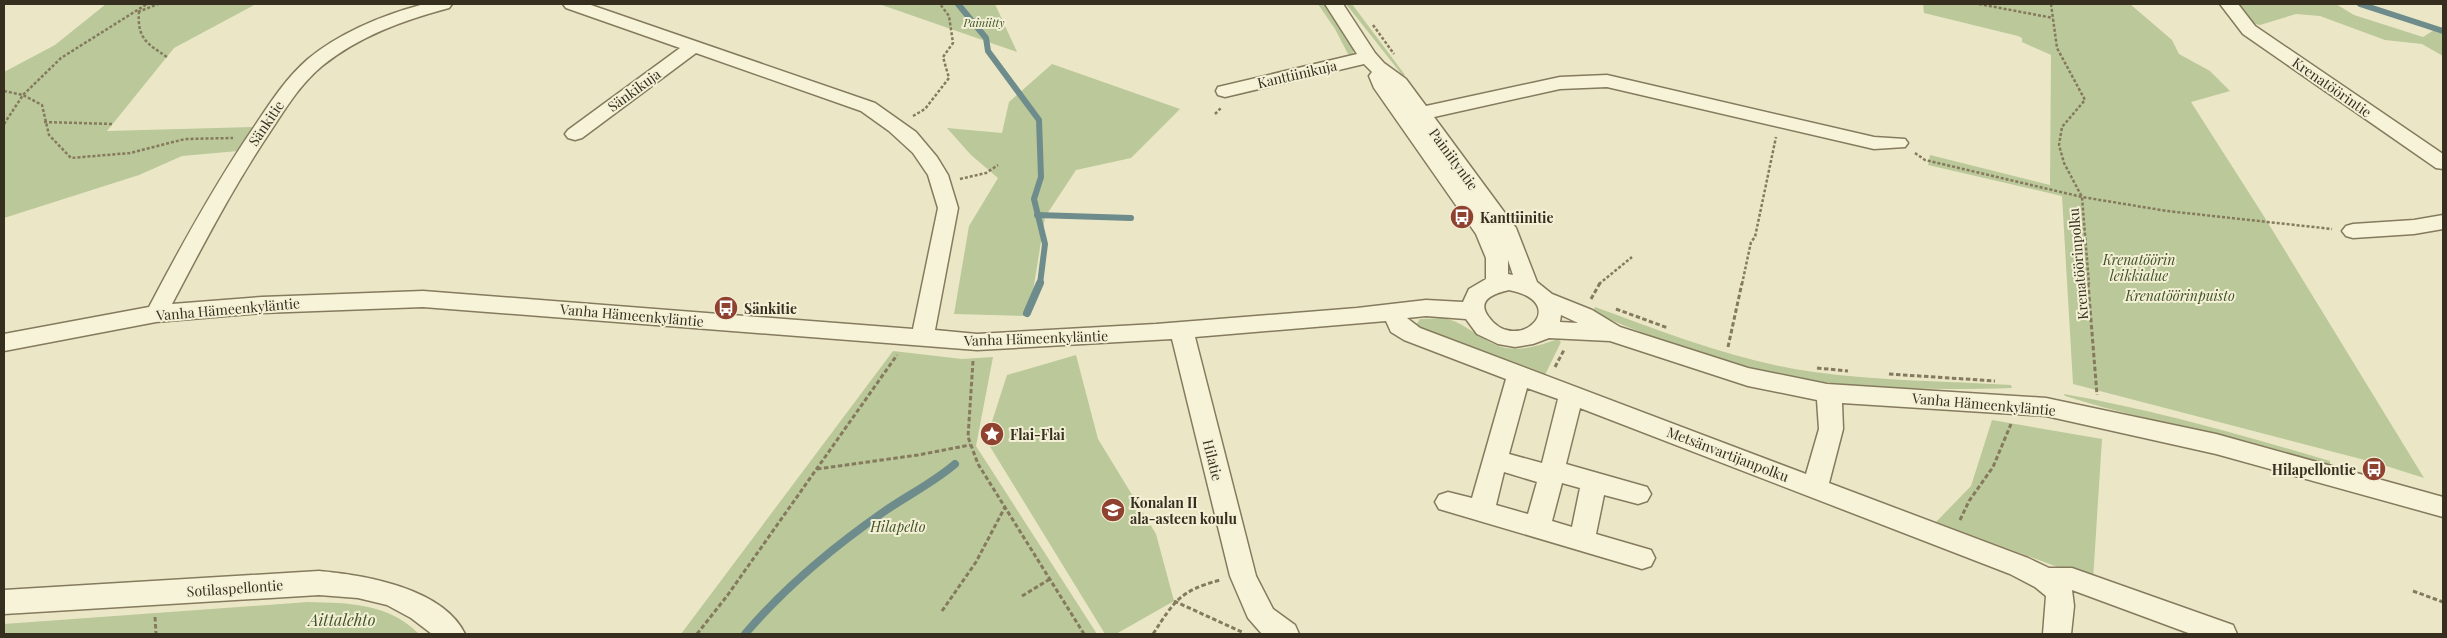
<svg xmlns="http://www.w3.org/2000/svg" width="2447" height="638" viewBox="0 0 2447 638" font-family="'Playfair Display',serif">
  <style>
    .green { fill: #bac89a }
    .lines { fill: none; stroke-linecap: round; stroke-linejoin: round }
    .stream-far1 { stroke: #6e8c8b; stroke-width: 6 }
    .stream { stroke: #6e8c8b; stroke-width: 8 }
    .minor-casing { stroke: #857a5d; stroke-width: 3 }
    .path-far1 { stroke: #857a5d; stroke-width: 2.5; stroke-dasharray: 3 2; stroke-linecap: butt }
    .path { stroke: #857a5d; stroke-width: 3; stroke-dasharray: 4.5 2.5; stroke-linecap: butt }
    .minor { fill: #f6f3d8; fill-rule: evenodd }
    .labels { text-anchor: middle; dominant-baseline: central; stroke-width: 4; stroke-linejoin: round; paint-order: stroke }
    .far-park-label { font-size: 11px; font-style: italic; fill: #3f5128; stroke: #f3f0d5 }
    .street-label { font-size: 14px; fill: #362f20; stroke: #f3f0d5 }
    .poi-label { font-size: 14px; font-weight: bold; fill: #362f20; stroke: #f3f0d5; text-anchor: start }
    .park-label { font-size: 14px; font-style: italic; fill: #3f5128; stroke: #f3f0d5 }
    .near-park-label { font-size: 16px; font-style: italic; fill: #3f5128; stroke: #f3f0d5 }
  </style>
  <rect width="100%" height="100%" fill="#ebe7c6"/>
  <g class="green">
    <path d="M106,4h150l-82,44 -67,83 146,-4 -15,24 -56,5 -43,19 -135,43v-146l51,-27z"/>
    <path d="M879,4h116l22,48z"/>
    <path d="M1318,4h8l28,38 -1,12h-5l-13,-25z"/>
    <path d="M1346,4h6l53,71 -2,1z"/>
    <path d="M1923,4h207l42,36 7,14 31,17 20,20 -39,11 74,116 159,260 -44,-14 -307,-80 -11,-188 -134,-31 2,-10 120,30 1,-130 -29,-13v-4l-4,-2 -94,-23z"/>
    <path d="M2236,4h100l18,11 69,22 16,-10 4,1v28l-21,-12 -37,-4 -65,-24 -24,-2 -36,11 -10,-2z"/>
    <path d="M1052,64l128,45 -49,49 -55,12 -31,47 -16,99 -75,-2 15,-88 29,-48 -27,-23 -24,-27 55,5 7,-31z"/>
    <path d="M1595,307c71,26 144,55 219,65 65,9 132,9 197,13l1,3c-68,2 -147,2 -215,-10 -70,-12 -140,-38 -205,-66z"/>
    <path d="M1444,318c17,4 27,13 42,22 24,15 47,8 72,-1l3,3 -17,35 -118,-44 -10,-8 4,-6z"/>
    <path d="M893,351l69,8 31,-2 -17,89 121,188h-416z"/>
    <path d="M1076,355l22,84 58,95 18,67 -58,33h-11l-119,-194 21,-65z"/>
    <path d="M2064,394c90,16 178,41 266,67v4l-228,-58 -37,-11z"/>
    <path d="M1992,420l110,19 -9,141 -157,-58 35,-36z"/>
    <path d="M308,602c41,1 80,1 111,32h-415v-10z"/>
  </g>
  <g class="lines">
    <g class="stream-far1">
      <path d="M958,4l28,34 2,13 51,69 2,57 -7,22 11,45 -5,40"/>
      <path d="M2360,4l83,27"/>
      <path d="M1037,215l94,3"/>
    </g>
    <g class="stream">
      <path d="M1027,313l13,-30"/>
      <path d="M745,634c40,-47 87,-86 137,-121 24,-17 51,-30 73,-49"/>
    </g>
    <g class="minor-casing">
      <g id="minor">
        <path d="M424,4h28l-3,4c-45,12 -90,28 -127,58 -23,19 -38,45 -54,69 -36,54 -66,112 -96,169l90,-7 161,-6 490,38 25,-121 -10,-33 -15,-22 -24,-22 -28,-20 -165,-58 -114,85 -7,2 -7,-2 -3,-4 3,-4 112,-82 -114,-40 -3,-4h25l287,99 41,29 21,25 11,18 10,33 -23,122 42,4 179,-10 201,-16 69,-8 37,2 6,-13 17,-10v-21l-10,-24 -102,-146 -5,-12 3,-4 -8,-8 -139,33 -7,-2 -2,-4 2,-4 139,-33 -32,-50h18l32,49 9,10 22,16 20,27 134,-29 47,-2 267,62 31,2 3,4 -3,4 -31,2 -267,-62 -47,2 -126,28 82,111 21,54 15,12 40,16 28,17 128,41 79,16 219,14 170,36 227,63v20l-227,-63 -170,-38 -204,-13 1,26 -14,54 199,75 21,10h23l161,57 4,9h-46l-119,-44 2,16 -3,28h-28l3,-38 -11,-9 -25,-13 -430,-166 -14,56 81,23 4,7 -4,7 -9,3 -34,-9 -8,39 55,16 4,8 -4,8 -9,3 -203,-60 -4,-7 4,-7 9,-3 24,6 34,-119 -102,-39 -13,-8 -5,-11 -191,16 61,239 17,33 22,16 4,9h-37l-14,-16 -18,-42 -58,-237 -195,11 -554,-43 -161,6 -106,9 -152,29v-17l145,-27c32,-61 66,-123 105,-180 16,-24 32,-49 54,-68 33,-27 75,-44 116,-55zM1508,260l5,15 -5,-1zM1509,290c65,13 7,67 -21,26 -12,-17 8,-23 21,-26zM1561,315l15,7 2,1 -18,-1zM1426,316l40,3 11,15 21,10 17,3 18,-3 16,-6 61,3 138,45 69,14 2,29 -13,45 -386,-146 -13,-10zM1527,388l31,11 -16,64 -33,-9zM1504,472l33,10 -9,32 -32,-9zM1562,483l18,5 -8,39 -20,-6z"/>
        <path d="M2220,4h18l17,22 188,128v15l-7,-1 -193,-134z"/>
        <path d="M2443,215v14l-29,5 -61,4 -7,-2 -4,-5 4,-5 7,-2 61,-4z"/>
        <path d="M319,571c45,4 124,17 146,63h-33l-21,-16 -24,-13 -29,-7 -39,-3 -315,19v-24z"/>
      </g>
    </g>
    <g class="path-far1">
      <path d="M1979,4l74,14"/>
      <path d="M2051,4l6,44 28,52 -23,27 -3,18 5,18 18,34 7,87"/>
      <path d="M139,11c-2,27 7,32 28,46"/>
      <path d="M138,12l20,-8"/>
      <path d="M1373,25l21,29"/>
      <path d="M4,91l19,4 19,10 7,30 22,23 59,-5 55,-14 48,-1"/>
      <path d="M1215,114l6,-6"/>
      <path d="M913,116l12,-7 24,-31 -6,-21 10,-14 -4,-27 -9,-12"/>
      <path d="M44,122l69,2"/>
      <path d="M4,124l19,-29 38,-37 86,-54"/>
      <path d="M1915,153l10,7 157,37 85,14 165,18"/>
      <path d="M960,179l26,-6 12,-8"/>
      <path d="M1599,284l33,-27"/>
      <path d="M1742,284l9,-42 4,-5 21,-100"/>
    </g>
    <g class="path">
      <path d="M2088,283l9,112"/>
      <path d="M1591,299l9,-16"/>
      <path d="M1616,309l52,19"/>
      <path d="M1728,347l14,-64"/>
      <path d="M973,361l-5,76 10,27 106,170"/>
      <path d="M1555,367l9,-17"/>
      <path d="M1817,368l31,3"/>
      <path d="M1889,374l106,7"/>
      <path d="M817,469l101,-14 52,-10"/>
      <path d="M1960,520l9,-19 24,-34 18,-43"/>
      <path d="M2413,591l30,11"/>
      <path d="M1022,596l28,-17"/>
      <path d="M1174,601l70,32"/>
      <path d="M942,611l34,-49 29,-55"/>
      <path d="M155,617l1,17"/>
      <path d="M697,634l30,-38 170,-241"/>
      <path d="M1153,634c22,-34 27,-43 67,-54"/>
    </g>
    <use href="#minor" class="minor"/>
  </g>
  <defs>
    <g id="bus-disc" transform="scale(1.25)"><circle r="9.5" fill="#904231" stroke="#f3f0d5"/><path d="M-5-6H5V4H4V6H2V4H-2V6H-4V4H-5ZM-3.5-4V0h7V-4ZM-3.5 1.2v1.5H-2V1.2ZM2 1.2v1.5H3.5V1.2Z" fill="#fff"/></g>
    <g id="sight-disc" transform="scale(1.25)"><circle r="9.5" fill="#904231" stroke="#f3f0d5"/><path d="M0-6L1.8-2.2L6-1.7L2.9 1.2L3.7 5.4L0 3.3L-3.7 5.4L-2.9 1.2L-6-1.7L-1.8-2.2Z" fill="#fff"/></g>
    <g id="school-disc" transform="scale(1.25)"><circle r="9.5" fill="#904231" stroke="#f3f0d5"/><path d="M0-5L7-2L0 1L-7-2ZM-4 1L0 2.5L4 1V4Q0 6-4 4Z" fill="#fff"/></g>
  </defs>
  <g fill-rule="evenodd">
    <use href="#bus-disc" x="1462" y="217"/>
    <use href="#bus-disc" x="726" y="308"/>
    <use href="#sight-disc" x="992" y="434"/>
    <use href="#bus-disc" x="2374" y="469"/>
    <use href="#school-disc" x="1113" y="510"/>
  </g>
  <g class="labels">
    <g class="far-park-label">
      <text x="984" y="22">Painiitty</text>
    </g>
    <g class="street-label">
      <text transform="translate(1297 74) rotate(-13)">Kanttiinikuja</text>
      <text transform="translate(2332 87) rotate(35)">Krenatöörintie</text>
      <text transform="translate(634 90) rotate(-36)">Sänkikuja</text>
      <text transform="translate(266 123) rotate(-56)">Sänkitie</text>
      <text transform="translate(1454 159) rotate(54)">Painiityntie</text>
      <text transform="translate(2078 264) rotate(-95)">Krenatöörinpolku</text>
      <text transform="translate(228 309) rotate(-5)">Vanha Hämeenkyläntie</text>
      <text transform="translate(632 315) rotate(5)">Vanha Hämeenkyläntie</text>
      <text transform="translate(1036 338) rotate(-2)">Vanha Hämeenkyläntie</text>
      <text transform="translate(1984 404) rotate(5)">Vanha Hämeenkyläntie</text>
      <text transform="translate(1728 454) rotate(21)">Metsänvartijanpolku</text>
      <text transform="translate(1213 460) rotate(76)">Hilatie</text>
      <text transform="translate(235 588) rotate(-4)">Sotilaspellontie</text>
    </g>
    <g class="poi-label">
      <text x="1480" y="217">Kanttiinitie</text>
      <text x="744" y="308">Sänkitie</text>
      <text x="1010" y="434">Flai-Flai</text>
      <text x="2356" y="469" text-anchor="end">Hilapellontie</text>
      <text x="1130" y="502">Konalan II<tspan x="1130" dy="16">ala-asteen koulu</tspan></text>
    </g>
    <g class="park-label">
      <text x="2139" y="259">Krenatöörin<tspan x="2139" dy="16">leikkialue</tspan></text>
      <text x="2180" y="295">Krenatöörinpuisto</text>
      <text x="898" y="526">Hilapelto</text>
    </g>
    <g class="near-park-label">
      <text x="342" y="619">Aittalehto</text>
    </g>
  </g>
  <rect width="2447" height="638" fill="none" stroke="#362f20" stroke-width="10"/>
</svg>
